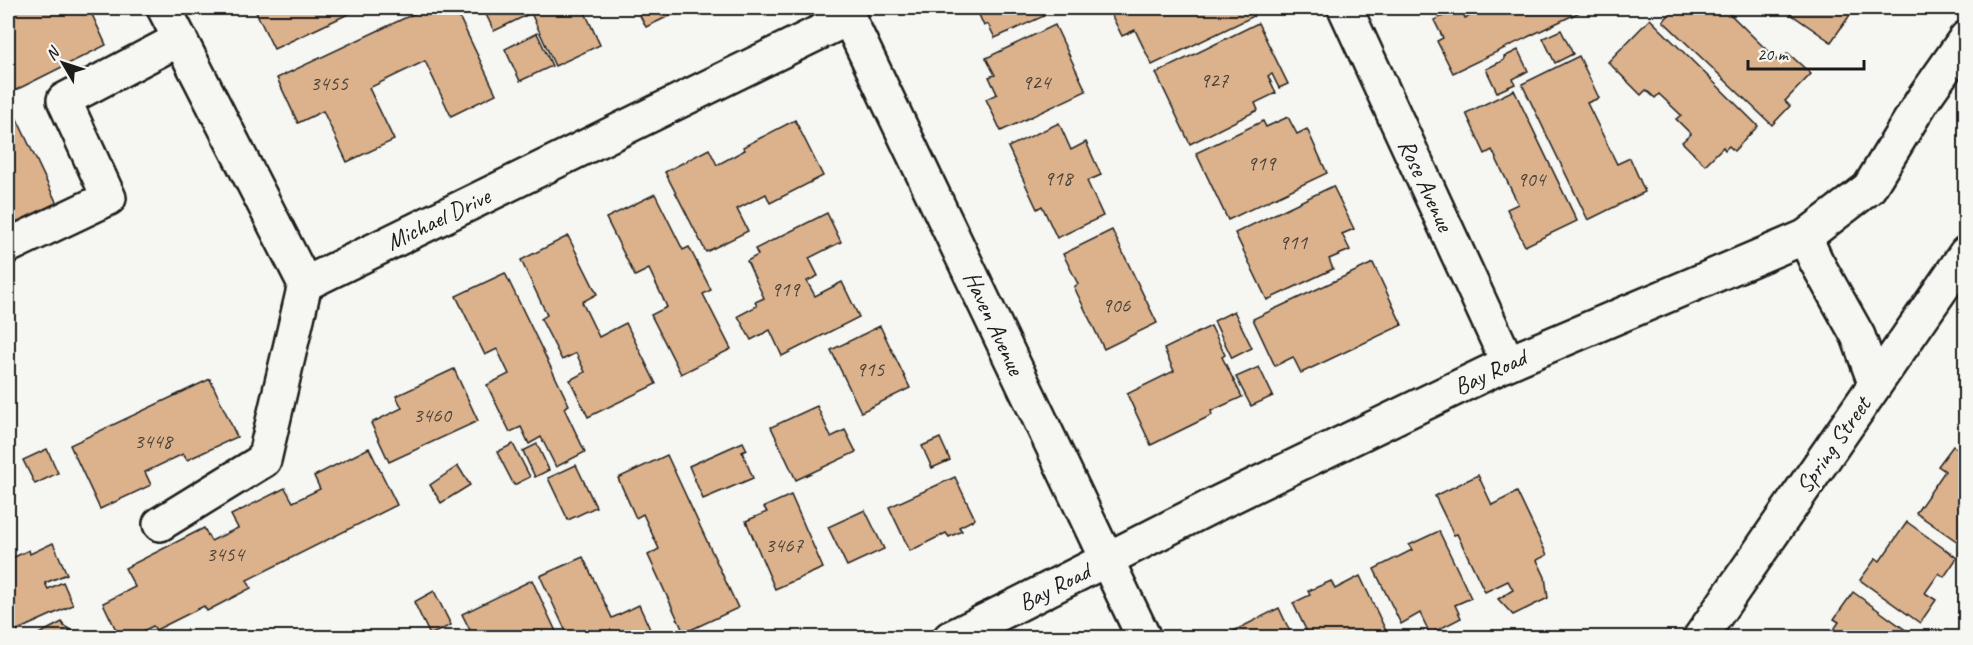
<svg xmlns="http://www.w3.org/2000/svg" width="1973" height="645" viewBox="0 0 1973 645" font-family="Caveat,sans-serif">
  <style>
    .building { fill: #dbb28c; stroke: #1c1c1c; stroke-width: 1.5 }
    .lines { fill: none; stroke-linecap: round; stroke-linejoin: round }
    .minor-casing { stroke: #1c1c1c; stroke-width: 38 }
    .minor { stroke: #f6f6f2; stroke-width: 33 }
    .labels { text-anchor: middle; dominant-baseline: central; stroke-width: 4.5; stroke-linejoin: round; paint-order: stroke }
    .number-label { font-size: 21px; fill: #4c4238 }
    .street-label { font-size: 24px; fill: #1c1c1c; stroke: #f6f6f2 }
  </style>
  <rect width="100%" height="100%" fill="#f6f6f2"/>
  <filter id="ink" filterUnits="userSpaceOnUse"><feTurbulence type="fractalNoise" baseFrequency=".0167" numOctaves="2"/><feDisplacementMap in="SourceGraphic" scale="12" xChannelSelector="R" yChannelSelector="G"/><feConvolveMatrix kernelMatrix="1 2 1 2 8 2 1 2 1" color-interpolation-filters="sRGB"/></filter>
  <g filter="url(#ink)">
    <g class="building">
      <path d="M8,8h81l17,37 -98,49z"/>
      <path d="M254,8h107l-87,41z"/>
      <path d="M426,8h29l41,86 -45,22 -26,-55 -56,27 25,52 -47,22 -24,-51 -25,12 -21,-45z"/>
      <path d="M483,8h100l17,37 -45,21 -24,-53 -37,18z"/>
      <path d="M636,8h50l-40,19z"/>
      <path d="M976,8h64l4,8 -49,22 -7,-14 -4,2z"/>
      <path d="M1108,8h142l4,8 -102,49 -17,-35 -13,6z"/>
      <path d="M1461,8l4,10 23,-10h100l-135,65 -16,-32 6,-3 -9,-18z"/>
      <path d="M1676,8h56l-4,4 51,50 9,-9 23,21 -26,27 5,5 -18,19 -109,-104z"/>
      <path d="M1791,8h64l-24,34 -43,-30z"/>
      <path d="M1650,19l108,107 -24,25 -5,-5 -4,4 -2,-3 -18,18 -23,-23 9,-8 -15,-15 5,-4 -22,-21 -4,4 -9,-8 -5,5 -33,-33z"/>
      <path d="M1258,23l30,61 -9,4 -7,-14 -4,2 8,17 -21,10 3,7 -68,34 -34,-71z"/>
      <path d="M1055,25l31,66 -85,40 -15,-32 11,-5 -8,-17 6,-2 -9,-17z"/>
      <path d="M1561,30l12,24 -18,9 -12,-25z"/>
      <path d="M537,33l15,33 -32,15 -15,-32z"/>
      <path d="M1518,50l10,21 -15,8 2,5 -18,8 -11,-23 18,-9v-3z"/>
      <path d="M1579,56l20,42 -12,5 30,61 13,-6 15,34 -57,28 -66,-136z"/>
      <path d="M1514,90l63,131 -52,25 -18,-37 11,-5 -26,-54 -7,4 -19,-41z"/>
      <path d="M8,100l51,108 -51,25z"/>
      <path d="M1288,117l9,17 10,-5 20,44 -99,47 -32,-67 67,-32 3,6z"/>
      <path d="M795,120l28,56 -53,27 -4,-9 -29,15 11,22 -42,21 -41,-80 44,-23 8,16 28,-15 -2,-3z"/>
      <path d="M1059,123l12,27 15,-8 15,33 -14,6 16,35 -46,22 -15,-32 -5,3 -29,-62z"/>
      <path d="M1333,186l21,43 -12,5 8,16 -21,9 4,10 -66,31 -32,-67z"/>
      <path d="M655,194l28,56 6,-3 22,43 -8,4 28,55 -50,25 -30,-59 16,-8 -18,-38 -14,7 -29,-58z"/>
      <path d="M827,213l14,29 -32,16 9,18 -11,5 8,15 27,-14 17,35 -77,39 -12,-26 -19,10 -13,-24 19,-10 -2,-4 9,-4 -17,-37 11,-6 -3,-6z"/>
      <path d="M1112,230l45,93 -53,26 -30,-62 4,-3 -15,-30z"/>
      <path d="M568,236l29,58 -15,8 17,35 27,-14 30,61 -68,33 -18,-37 15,-8 -9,-19 -14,7 -21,-41 6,-4 -26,-55z"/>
      <path d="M1373,263l29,62 -101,48 -8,-16 -18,9 -22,-47z"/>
      <path d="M505,273l64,132 -5,3 21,44 -29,15 -15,-30 -12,7 -8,-17 -11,5 -23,-47 22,-11 -12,-25 -12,6 -29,-59z"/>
      <path d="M1234,311l18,37 -20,10 -18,-37z"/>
      <path d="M880,326l30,62 -49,24 -30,-62z"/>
      <path d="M1211,326l14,29 -3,2 20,40 -31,14 1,4 -61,30 -24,-51 47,-23 -10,-22z"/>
      <path d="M1259,367l14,29 -22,10 -15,-29z"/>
      <path d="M454,369l24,52 -89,41 -18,-39 31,-15 -6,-12z"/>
      <path d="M210,379l27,58 -50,23 -4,-6 -38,18 6,13 -51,24 -30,-64z"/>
      <path d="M817,406l14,31 14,-7 11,22 -60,28 -25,-53z"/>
      <path d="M1966,425v14l-7,-4z"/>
      <path d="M940,438l10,22 -18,8 -10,-22z"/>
      <path d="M743,442l4,8 -5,2 11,26 -50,21 -14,-33z"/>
      <path d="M513,444l17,33 -16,8 -17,-33z"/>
      <path d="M537,444l12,26 -14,7 -12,-26z"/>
      <path d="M1953,446l13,9v76l-8,11 -42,-29 29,-42 -7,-5z"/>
      <path d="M369,448l28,57 -150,75 4,8 -44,23 -3,-5 -48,24 -3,-4 -24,12h-9l-17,-35 32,-16 -10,-19 79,-40 7,13 27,-13 -7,-13 54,-27 8,14 27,-13 -6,-13z"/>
      <path d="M47,449l11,24 -23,11 -12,-24z"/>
      <path d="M667,455l71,153 -54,25 -36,-78 11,-6 -16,-35 -7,4 -18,-40z"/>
      <path d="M576,465l20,42 -28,13 -20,-42z"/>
      <path d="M458,466l12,19 -29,18 -11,-18z"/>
      <path d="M1478,475l14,30 25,-13 30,63 -10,5 8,17 3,21 -35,17 -15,-16 15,-9 -5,-9 -23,11 -28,-58 -3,1 -19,-39z"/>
      <path d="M955,477l20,42 -16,8 3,4 -13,6 -3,-4 -36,18 -21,-44z"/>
      <path d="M791,495l32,73 -48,21 -29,-68 21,-9 -3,-5z"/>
      <path d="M865,510l19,39 -37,17 -19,-39z"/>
      <path d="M1907,522l50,36 -13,19 -5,-4 -14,20 11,7 -16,23 -60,-43 16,-22 4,3z"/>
      <path d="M1439,531l32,67 -16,7 6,13 -31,16 -10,-21 -19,11 -27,-55 38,-19 -3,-5z"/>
      <path d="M53,543l14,31 -22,9 3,6 15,-7 10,23 -62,28 -3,-7v-66l21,-10 1,4z"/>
      <path d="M583,557l29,61 27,-13 15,33h-85l-29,-62z"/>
      <path d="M1360,576l26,55 -12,7h-64l-17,-35 17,-8 -2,-4 23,-10 4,8z"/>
      <path d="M532,580l27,58h-85l-12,-24z"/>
      <path d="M434,591l17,34 -21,10 -16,-33z"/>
      <path d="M1853,592l58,42 -3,4h-80l11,-16 -5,-3z"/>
      <path d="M1279,608l14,30h-73z"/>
      <path d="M62,622l2,4 20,12h-53z"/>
    </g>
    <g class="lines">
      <g class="minor-casing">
        <g id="minor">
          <path d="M164,8l141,276 544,-266"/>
          <path d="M844,8l300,630"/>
          <path d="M1345,8l163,355"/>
          <path d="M1805,237l11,24 42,75 17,47"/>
          <path d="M8,246l101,-48 -45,-98 116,-61"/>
          <path d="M160,524l104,-64 41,-176"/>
          <path d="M950,638l67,-33 203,-103 288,-139 297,-126 64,-49 53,-87 44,-63"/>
          <path d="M1700,638l266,-385"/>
        </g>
      </g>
      <use href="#minor" class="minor"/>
    </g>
  </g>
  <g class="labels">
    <g class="number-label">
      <text x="1214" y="80">927</text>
      <text x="1036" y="82">924</text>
      <text x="329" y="83">3455</text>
      <text x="1261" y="163">919</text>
      <text x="1058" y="178">918</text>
      <text x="1531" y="179">904</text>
      <text x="1293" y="242">911</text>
      <text x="785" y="289">919</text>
      <text x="1116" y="305">906</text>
      <text x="870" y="369">915</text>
      <text x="432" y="415">3460</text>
      <text x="153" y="441">3448</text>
      <text x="784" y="545">3467</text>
      <text x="225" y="554">3454</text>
    </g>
    <g class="street-label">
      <text transform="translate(1426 185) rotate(65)">Rose Avenue</text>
      <text transform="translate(438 219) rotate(-26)">Michael Drive</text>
      <text transform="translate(994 323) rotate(65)">Haven Avenue</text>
      <text transform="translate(1490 372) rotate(-25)">Bay Road</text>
      <text transform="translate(1833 445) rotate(-55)">Spring Street</text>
      <text transform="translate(1054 587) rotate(-27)">Bay Road</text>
    </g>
  </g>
  <rect width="1973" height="645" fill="none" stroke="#f6f6f2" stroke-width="30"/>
  <rect x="15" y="15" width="1943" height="615" fill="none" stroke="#1c1c1c" stroke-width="2" filter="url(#ink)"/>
  <g transform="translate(63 63) rotate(309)" stroke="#f6f6f2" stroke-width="4.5" paint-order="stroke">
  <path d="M0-4.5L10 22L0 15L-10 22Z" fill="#1c1c1c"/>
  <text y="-9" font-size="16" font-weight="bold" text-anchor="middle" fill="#1c1c1c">N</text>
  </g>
  <path d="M1748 60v9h116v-9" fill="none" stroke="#1c1c1c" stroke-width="3"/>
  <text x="1757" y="60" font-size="18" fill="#1c1c1c" stroke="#f6f6f2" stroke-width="4.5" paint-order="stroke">20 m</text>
</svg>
